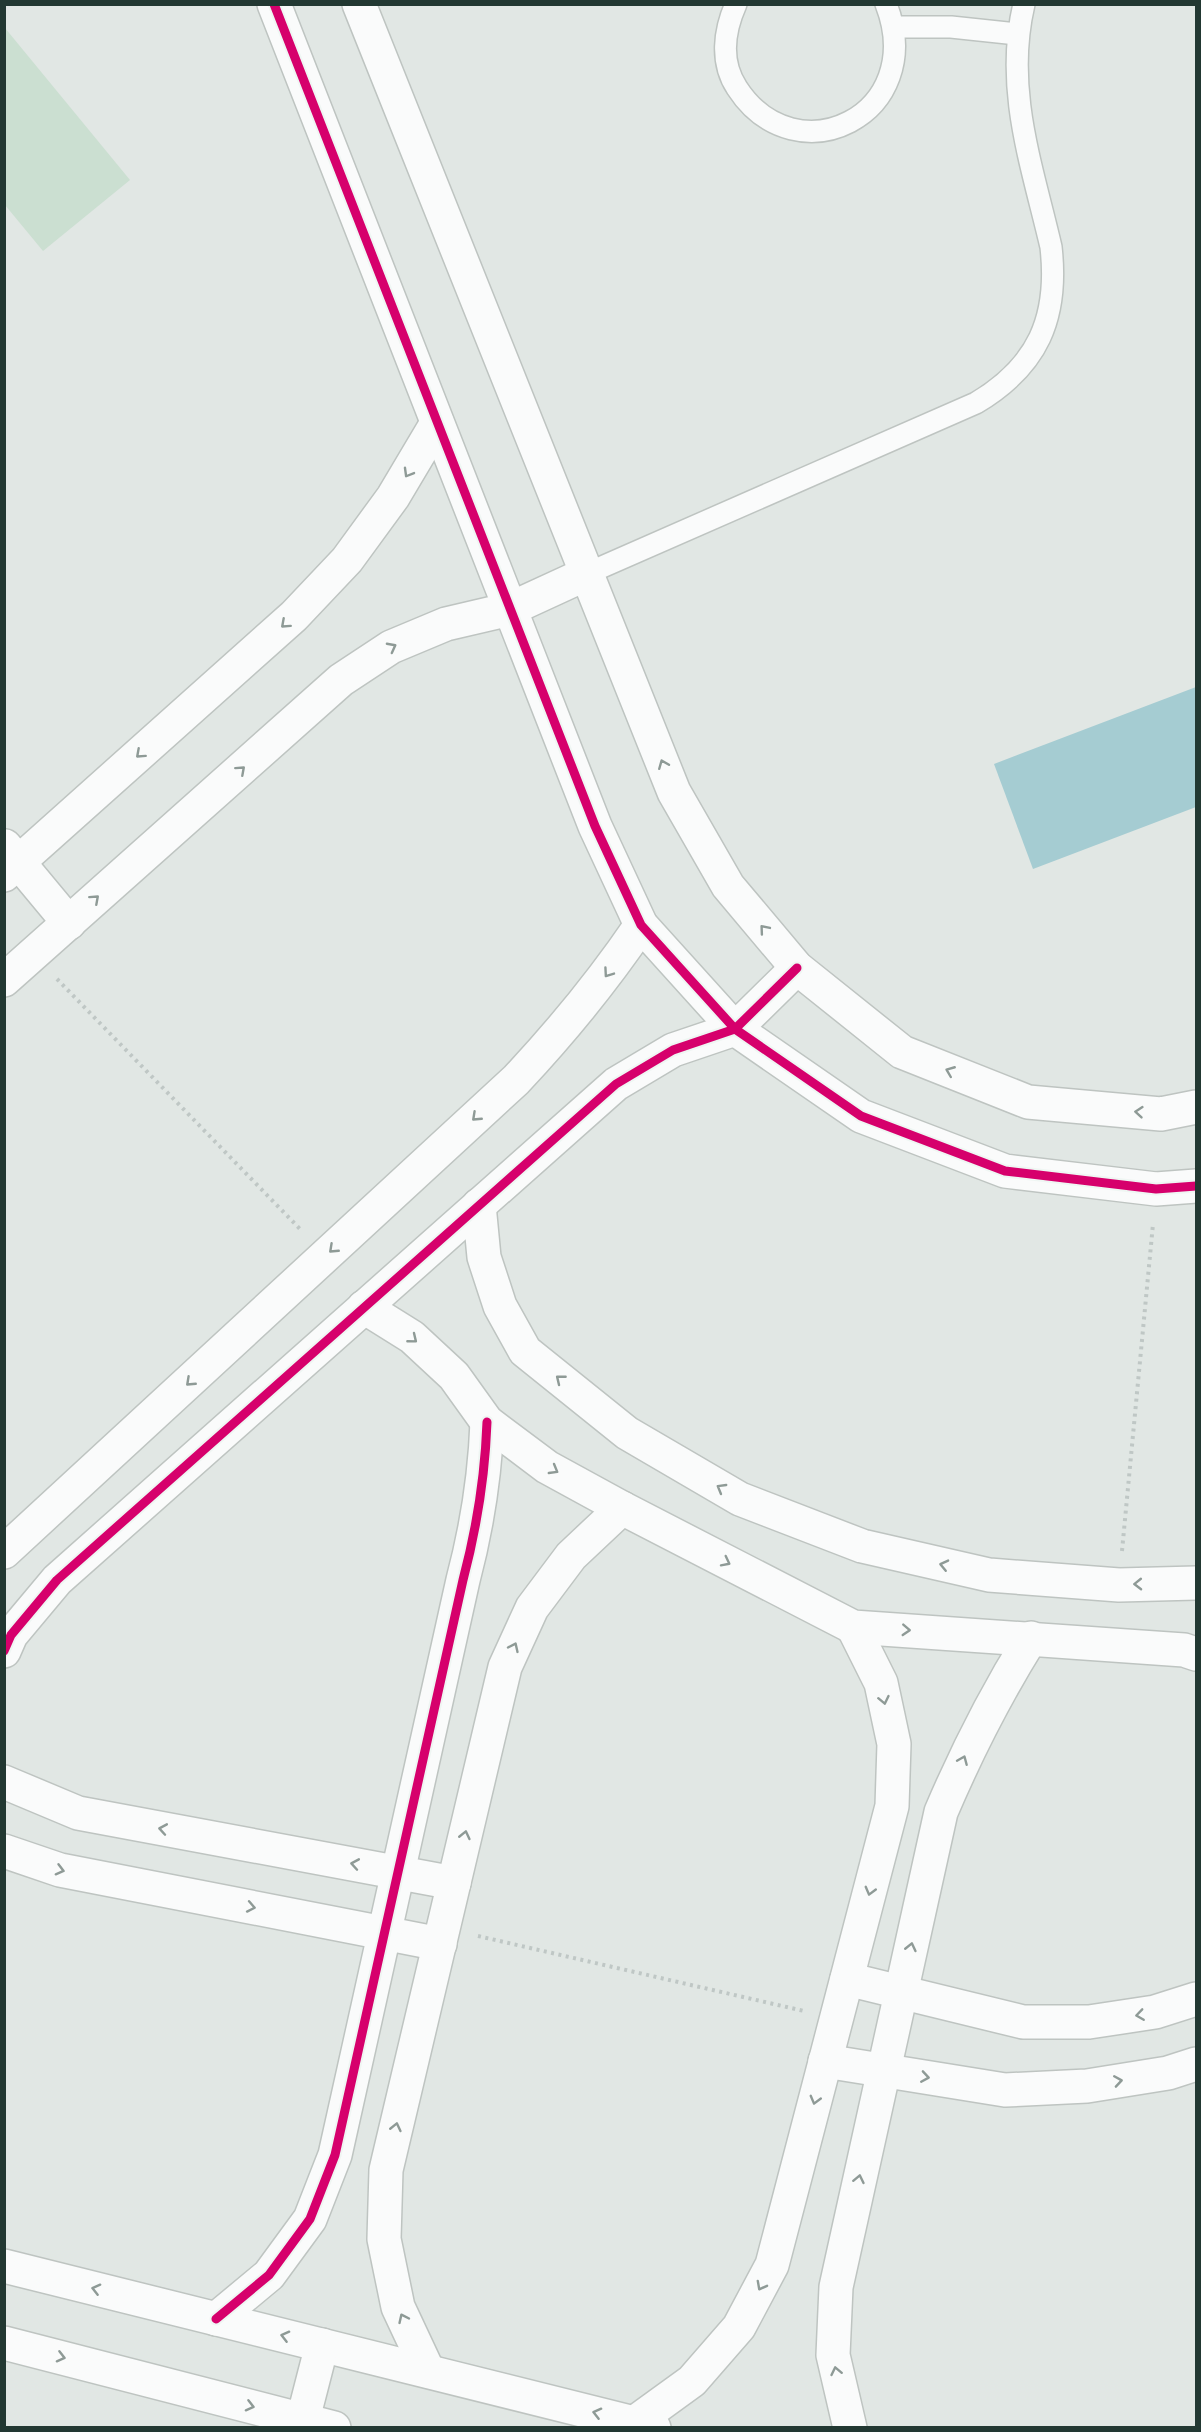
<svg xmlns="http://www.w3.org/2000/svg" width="1201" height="2432" viewBox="0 0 1201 2432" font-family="Overpass,sans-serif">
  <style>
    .green { fill: #cbdfd1 }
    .water { fill: #a5ccd2 }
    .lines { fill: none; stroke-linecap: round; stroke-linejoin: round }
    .service-casing { stroke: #bec4c1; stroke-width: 24 }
    .minor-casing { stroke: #bec4c1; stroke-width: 36 }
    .path { stroke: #bfc7c5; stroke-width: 4; stroke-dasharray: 3 4.5; stroke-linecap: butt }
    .service { stroke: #fafbfb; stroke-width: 21 }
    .minor { stroke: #fafbfb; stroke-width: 33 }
    .cycleway-casing { stroke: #eff6f3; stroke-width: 13 }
    .cycleway { stroke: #d6006c; stroke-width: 9 }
    .oneway { stroke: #8e9a96 }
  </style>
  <rect width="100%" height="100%" fill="#e1e7e4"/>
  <path class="green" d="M5,28l125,152 -87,71 -38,-46z"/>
  <path class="water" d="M1196,687v120l-163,62 -39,-105z"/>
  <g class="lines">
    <g class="service-casing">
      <g id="service">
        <path d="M736,4c-12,27 -16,58 1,84 59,91 192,27 149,-84"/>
        <path d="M895,27h56l66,7"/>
        <path d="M586,574l390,-171c62,-37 83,-85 75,-156 -19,-82 -47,-158 -27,-243"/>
      </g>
    </g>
    <g class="minor-casing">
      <g id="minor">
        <path d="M274,4l321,822 46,99 94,104 126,87 144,55 151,18 40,-3"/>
        <path d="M359,4l315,788 54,94 69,82 105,84 126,50 133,12 35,-7"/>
        <path d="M5,846l64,77"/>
        <path d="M4,875l290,-259 53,-56 46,-63 44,-74"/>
        <path d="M4,980l337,-300 50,-33 55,-23 64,-15 76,-35"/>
        <path d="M479,1205l5,52 16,49 25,45 102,82 113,66 122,47 127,29 130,10 77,-2"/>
        <path d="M364,1307l48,30 42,39 33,46 60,45 75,41 231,119 331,23 12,4"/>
        <path d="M4,1552l512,-472c46,-49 87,-99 125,-155"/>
        <path d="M4,1651l7,-16 46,-55 559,-496 57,-34 62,-21 62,-61"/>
        <path d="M4,1782l74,31 376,70"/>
        <path d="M4,1851l56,19 380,74"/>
        <path d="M847,1979l176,43h66l66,-10 41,-13"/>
        <path d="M825,2061l180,29 82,-4 81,-13 28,-9"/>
        <path d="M4,2266l650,162"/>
        <path d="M216,2319l53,-44 41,-56 25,-64 128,-575c14,-53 22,-103 24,-158"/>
        <path d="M4,2343l330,85"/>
        <path d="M428,2371l-30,-64 -14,-68 2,-69 119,-503 27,-59 39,-52 51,-48"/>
        <path d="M303,2419l19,-74"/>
        <path d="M634,2423l58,-42 47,-54 33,-62 120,-459 2,-62 -13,-61 -28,-56"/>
        <path d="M850,2428l-17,-73 3,-68 105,-475c26,-61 55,-118 90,-174"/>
      </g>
    </g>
    <g class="path">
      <path d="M57,979l243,250"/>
      <path d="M1122,1551l31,-327"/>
      <path d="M478,1936l326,75"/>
    </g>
    <use href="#service" class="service"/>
    <use href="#minor" class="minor"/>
    <g class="cycleway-casing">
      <g id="cycleway">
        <path d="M274,4l321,822 46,99 94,104 126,87 144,55 151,18 40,-3"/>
        <path d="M4,1651l7,-16 46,-55 559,-496 57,-34 62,-21 62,-61"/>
        <path d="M216,2319l53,-44 41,-56 25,-64 128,-575c14,-53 22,-103 24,-158"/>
      </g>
    </g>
    <use href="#cycleway" class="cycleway"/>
  </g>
  <defs><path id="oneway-chevron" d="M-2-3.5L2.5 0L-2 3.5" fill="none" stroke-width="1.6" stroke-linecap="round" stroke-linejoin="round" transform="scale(1.5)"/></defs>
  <g class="oneway">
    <use href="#oneway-chevron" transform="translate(408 473) rotate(120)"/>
    <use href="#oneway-chevron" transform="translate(285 624) rotate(138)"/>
    <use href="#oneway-chevron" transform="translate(392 647) rotate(-28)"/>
    <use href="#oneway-chevron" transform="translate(140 754) rotate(138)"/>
    <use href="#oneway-chevron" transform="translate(663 764) rotate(-112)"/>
    <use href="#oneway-chevron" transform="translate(241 770) rotate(-42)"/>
    <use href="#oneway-chevron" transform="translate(95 899) rotate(-42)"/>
    <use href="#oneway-chevron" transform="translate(764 929) rotate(-130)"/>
    <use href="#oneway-chevron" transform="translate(608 973) rotate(125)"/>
    <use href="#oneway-chevron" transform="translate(950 1071) rotate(-158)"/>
    <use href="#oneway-chevron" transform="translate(1139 1112) rotate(-175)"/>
    <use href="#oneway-chevron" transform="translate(476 1117) rotate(137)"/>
    <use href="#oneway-chevron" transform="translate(333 1249) rotate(137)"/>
    <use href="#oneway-chevron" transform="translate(413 1339) rotate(39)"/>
    <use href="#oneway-chevron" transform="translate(560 1379) rotate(-141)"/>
    <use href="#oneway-chevron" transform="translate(190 1382) rotate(137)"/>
    <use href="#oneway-chevron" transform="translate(554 1470) rotate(30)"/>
    <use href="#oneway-chevron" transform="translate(721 1488) rotate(-150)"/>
    <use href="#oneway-chevron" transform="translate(726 1562) rotate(27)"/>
    <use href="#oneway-chevron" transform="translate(944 1565) rotate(-167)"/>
    <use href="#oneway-chevron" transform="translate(1138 1584) rotate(179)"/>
    <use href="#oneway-chevron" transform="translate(906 1630) rotate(3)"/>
    <use href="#oneway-chevron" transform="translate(514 1647) rotate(-65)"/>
    <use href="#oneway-chevron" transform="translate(884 1700) rotate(78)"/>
    <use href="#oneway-chevron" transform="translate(963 1760) rotate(-67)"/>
    <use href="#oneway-chevron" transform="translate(163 1829) rotate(-170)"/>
    <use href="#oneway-chevron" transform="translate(465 1835) rotate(-77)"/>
    <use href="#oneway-chevron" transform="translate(355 1864) rotate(-170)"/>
    <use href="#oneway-chevron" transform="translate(60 1870) rotate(15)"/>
    <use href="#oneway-chevron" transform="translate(870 1891) rotate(105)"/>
    <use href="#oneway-chevron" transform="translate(251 1907) rotate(11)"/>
    <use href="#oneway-chevron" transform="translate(911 1947) rotate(-77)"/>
    <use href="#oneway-chevron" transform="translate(1140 2015) rotate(172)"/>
    <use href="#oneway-chevron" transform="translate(925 2077) rotate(9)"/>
    <use href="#oneway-chevron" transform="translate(1118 2081) rotate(-9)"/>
    <use href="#oneway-chevron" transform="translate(815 2100) rotate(105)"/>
    <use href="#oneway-chevron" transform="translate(396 2127) rotate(-77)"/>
    <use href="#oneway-chevron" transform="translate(859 2179) rotate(-78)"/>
    <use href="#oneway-chevron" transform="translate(761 2286) rotate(118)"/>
    <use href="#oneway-chevron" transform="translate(96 2289) rotate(-166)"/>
    <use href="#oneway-chevron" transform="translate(403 2318) rotate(-115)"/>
    <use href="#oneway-chevron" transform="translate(285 2336) rotate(-166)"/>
    <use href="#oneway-chevron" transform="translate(61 2357) rotate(14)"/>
    <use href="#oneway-chevron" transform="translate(836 2371) rotate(-102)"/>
    <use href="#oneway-chevron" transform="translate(250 2406) rotate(14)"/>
    <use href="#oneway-chevron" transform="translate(597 2413) rotate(-166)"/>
  </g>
  <rect width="1201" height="2432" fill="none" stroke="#223832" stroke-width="12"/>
</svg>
